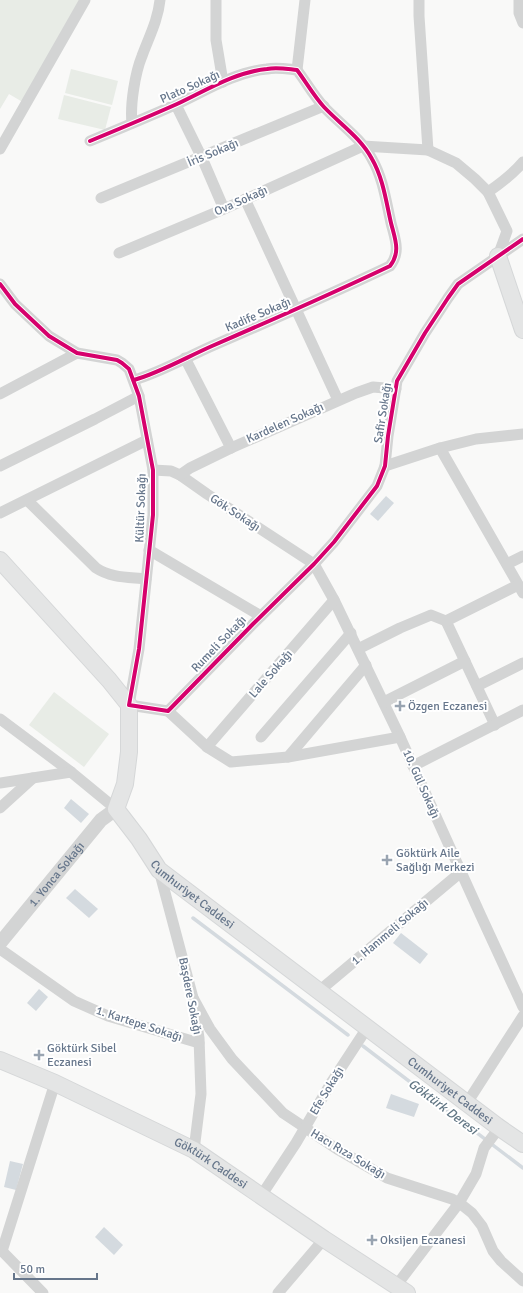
<svg xmlns="http://www.w3.org/2000/svg" width="523" height="1293" viewBox="0 0 523 1293" font-family="Signika,sans-serif">
  <style>
    .green { fill: #e8ece6 }
    .water { fill: #d4dadf }
    .lines { fill: none; stroke-linecap: round; stroke-linejoin: round }
    .stream { stroke: #d4dadf; stroke-width: 3.5 }
    .secondary-casing { stroke: #d5d7d8; stroke-width: 18 }
    .minor { stroke: #d3d4d4; stroke-width: 11 }
    .tertiary { stroke: #d3d4d4; stroke-width: 14 }
    .secondary { stroke: #e4e5e5; stroke-width: 16 }
    .cycleway-casing { stroke: #fff; stroke-width: 6 }
    .cycleway { stroke: #d6006c; stroke-width: 4 }
    .poi-dot { fill: #99a4b1; stroke: #fff; stroke-width: 1.5 }
    .labels { text-anchor: middle; dominant-baseline: central; stroke-width: 4; stroke-linejoin: round; paint-order: stroke }
    .street-label { font-size: 12px; fill: #66768b; stroke: #fff }
    .poi-label { font-size: 12px; fill: #66768b; stroke: #fff; text-anchor: start }
    .water-label { font-size: 13px; font-style: italic; fill: #627785; stroke: #fff }
  </style>
  <rect width="100%" height="100%" fill="#f9f9f8"/>
  <g class="green">
    <path d="M0,0h88l-62,104 -17,-10 -9,15z"/>
    <path d="M71,69l47,12 -6,24 -47,-12z"/>
    <path d="M64,95l47,12 -6,23 -47,-11z"/>
    <path d="M54,692l55,42 -25,33 -55,-42z"/>
  </g>
  <g class="water">
    <path d="M386,496l8,7 -16,18 -8,-7z"/>
    <path d="M71,799l18,15 -8,9 -17,-15z"/>
    <path d="M75,889l23,20 -9,9 -23,-20z"/>
    <path d="M401,933l27,21 -8,10 -27,-21z"/>
    <path d="M39,989l9,8 -12,14 -9,-8z"/>
    <path d="M391,1094l28,10 -5,13 -28,-9z"/>
    <path d="M10,1161l13,3 -7,26 -12,-3z"/>
    <path d="M104,1227l19,18 -9,10 -19,-18z"/>
  </g>
  <g class="lines">
    <g class="stream">
      <path d="M193,918l155,117"/>
      <path d="M363,1046l160,122"/>
    </g>
    <g class="secondary-casing">
      <g id="secondary">
        <path d="M498,256l25,74"/>
        <path id="s2" d="M0,560l109,120 20,25v47l-4,32 -9,25 23,30 20,31 338,256 26,18"/>
        <path id="s3" d="M0,1060l55,23 139,67 130,89 83,54"/>
      </g>
    </g>
    <g class="minor">
      <path d="M216,0v40l7,42"/>
      <path d="M419,0v16l9,134"/>
      <path d="M519,0v13l4,10"/>
      <path d="M297,70l8,-70"/>
      <path d="M176,105l26,53 22,51"/>
      <path d="M132,123c-2,-18 3,-50 10,-67 7,-19 16,-36 18,-56"/>
      <path d="M90,141c29,-12 58,-24 87,-37 28,-13 58,-32 90,-35 10,-2 20,0 30,1 9,12 17,26 27,37 16,17 37,31 48,52 11,19 14,42 19,64 4,16 10,29 -1,43 -59,28 -118,54 -178,80 -25,11 -53,27 -78,34"/>
      <path d="M0,149l85,-149"/>
      <path d="M488,192c13,-9 25,-18 35,-30"/>
      <path d="M101,198l223,-92"/>
      <path d="M245,199l93,201"/>
      <path d="M119,253l105,-44 139,-63 65,4 28,13 19,16 13,13 19,39 -9,25"/>
      <path d="M0,284l15,20 34,32 28,17 40,7 5,3 7,6 10,27 14,74v45l-14,134 -10,56 39,6 85,-87 61,-60 20,-22 43,-56 8,-20 3,-30 9,-55 28,-48 23,-35 10,-14 65,-45"/>
      <path d="M185,358l46,90"/>
      <path d="M0,394l77,-41"/>
      <path d="M440,448l83,145"/>
      <path d="M0,466l95,-47 44,-23"/>
      <path d="M385,466l55,-18 36,-9 47,-5"/>
      <path d="M153,470l18,1 9,4 27,19 107,70 20,36 66,137 81,179 42,91"/>
      <path d="M180,475l10,-7 41,-20 125,-55 17,-6 23,2"/>
      <path d="M27,500l69,68c15,10 33,9 50,11"/>
      <path d="M0,513l147,-73"/>
      <path d="M149,550l112,66"/>
      <path d="M507,564l16,-8"/>
      <path d="M446,621l49,104"/>
      <path d="M358,649l42,-21 31,-13 15,6 72,-36"/>
      <path d="M477,686l46,-23"/>
      <path d="M384,702l81,-41"/>
      <path d="M168,711l39,36 24,15 57,-5 112,-20"/>
      <path d="M0,719l71,53 45,37"/>
      <path d="M261,737l90,-104"/>
      <path d="M207,747l127,-147"/>
      <path d="M288,757l78,-92"/>
      <path d="M413,766l110,-56"/>
      <path d="M0,783l71,-11"/>
      <path d="M0,808l33,-30"/>
      <path d="M159,870l34,128 6,40 2,56 -7,56"/>
      <path d="M0,949l74,52 34,15 91,27"/>
      <path d="M319,991l142,-119"/>
      <path d="M193,998l17,31 22,30 51,54 54,36 50,29 65,21 10,6 10,8 10,13 11,25 8,10 22,20"/>
      <path d="M467,1103l56,-87"/>
      <path d="M261,1196l35,-53 35,-60 36,-55"/>
      <path d="M2,1251l53,-168"/>
      <path d="M2,1251l41,42"/>
      <path d="M396,1286l63,-83 17,-29 8,-26 15,-20"/>
      <path d="M278,1293l46,-54"/>
    </g>
    <path class="tertiary" id="s1" d="M0,943l101,-123 15,-11"/>
    <use href="#secondary" class="secondary"/>
    <g class="cycleway-casing">
      <g id="cycleway">
        <path d="M90,141c29,-12 58,-24 87,-37 28,-13 58,-32 90,-35 10,-2 20,0 30,1 9,12 17,26 27,37 16,17 37,31 48,52 11,19 14,42 19,64 4,16 10,29 -1,43 -59,28 -118,54 -178,80 -25,11 -53,27 -78,34"/>
        <path d="M0,284l15,20 34,32 28,17 40,7 5,3 7,6 10,27 14,74v45l-14,134 -10,56 39,6 85,-87 61,-60 20,-22 43,-56 8,-20 3,-30 9,-55 28,-48 23,-35 10,-14 65,-45"/>
      </g>
    </g>
    <use href="#cycleway" class="cycleway"/>
  </g>
  <g class="poi-dot">
    <path d="M398 700h4v4h4v4h-4v4h-4v-4h-4v-4h4z"/>
    <path d="M385 854h4v4h4v4h-4v4h-4v-4h-4v-4h4z"/>
    <path d="M37 1049h4v4h4v4h-4v4h-4v-4h-4v-4h4z"/>
    <path d="M370 1234h4v4h4v4h-4v4h-4v-4h-4v-4h4z"/>
  </g>
  <g class="labels">
    <g class="street-label">
      <text transform="translate(190 87) rotate(-24)">Plato Sokağı</text>
      <text transform="translate(213 153) rotate(-23)">İris Sokağı</text>
      <text transform="translate(241 201) rotate(-24)">Ova Sokağı</text>
      <text transform="translate(258 315) rotate(-23)">Kadife Sokağı</text>
      <text transform="translate(383 413) rotate(-81)">Safir Sokağı</text>
      <text transform="translate(285 423) rotate(-24)">Kardelen Sokağı</text>
      <text transform="translate(141 508) rotate(-88)">Kültür Sokağı</text>
      <text transform="translate(235 513) rotate(33)">Gök Sokağı</text>
      <text transform="translate(219 644) rotate(-46)">Rumeli Sokağı</text>
      <text transform="translate(271 674) rotate(-49)">Lale Sokağı</text>
      <text transform="translate(421 784) rotate(66)">10. Gül Sokağı</text>
      <text stroke="none"><textPath href="#s1" startOffset="89">1. Yonca Sokağı</textPath></text>
      <text stroke="none"><textPath href="#s2" startOffset="416">Cumhuriyet Caddesi</textPath></text>
      <text transform="translate(390 932) rotate(-40)">1. Hanımeli Sokağı</text>
      <text transform="translate(190 996) rotate(79)">Başdere Sokağı</text>
      <text transform="translate(139 1024) rotate(18)">1. Kartepe Sokağı</text>
      <text stroke="none"><textPath href="#s2" startOffset="740">Cumhuriyet Caddesi</textPath></text>
      <text transform="translate(327 1091) rotate(-59)">Efe Sokağı</text>
      <text transform="translate(348 1154) rotate(31)">Hacı Rıza Sokağı</text>
      <text stroke="none"><textPath href="#s3" startOffset="235">Göktürk Caddesi</textPath></text>
    </g>
    <g class="poi-label">
      <text x="408" y="706">Özgen Eczanesi</text>
      <text x="396" y="853">Göktürk Aile<tspan x="396" dy="14">Sağlığı Merkezi</tspan></text>
      <text x="47" y="1048">Göktürk Sibel<tspan x="47" dy="14">Eczanesi</tspan></text>
      <text x="380" y="1240">Oksijen Eczanesi</text>
    </g>
    <g class="water-label">
      <text transform="translate(443 1107) rotate(37)">Göktürk Deresi</text>
    </g>
  </g>
  <path d="M14 1273v6h83v-6" fill="none" stroke="#66768b" stroke-width="2"/>
  <text x="20" y="1273" font-size="12" fill="#66768b" stroke="#ffffff" stroke-width="3" paint-order="stroke">50 m</text>
</svg>
